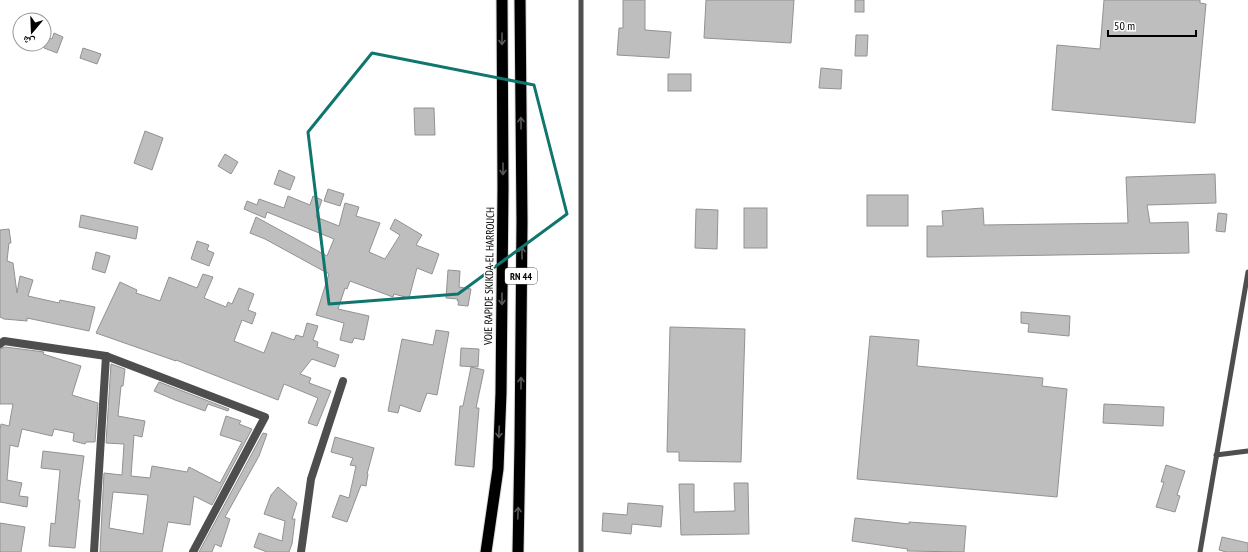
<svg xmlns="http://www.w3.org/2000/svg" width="1248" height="552" viewBox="0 0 1248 552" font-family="'PT Sans Narrow','Noto Naskh Arabic',sans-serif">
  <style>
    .building { fill: #bebebe; stroke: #929292; fill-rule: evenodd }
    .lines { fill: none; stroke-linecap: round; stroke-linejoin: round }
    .trunk-casing { stroke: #dbdbdb; stroke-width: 13 }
    .service { stroke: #4e4e4e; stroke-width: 5 }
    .minor { stroke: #4e4e4e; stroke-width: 8 }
    .trunk { stroke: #000; stroke-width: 11 }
    .oneway { stroke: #595959 }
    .marked { fill: none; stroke: #0f766e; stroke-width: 3; stroke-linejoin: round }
    .labels { text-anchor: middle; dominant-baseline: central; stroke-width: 3; stroke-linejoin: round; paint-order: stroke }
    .shield { fill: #fff; stroke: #4c4c4c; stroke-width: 1 }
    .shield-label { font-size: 10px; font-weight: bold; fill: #000 }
    .street-label { font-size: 11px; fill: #000; stroke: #fff }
  </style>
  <rect width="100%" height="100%" fill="#fff"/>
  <g class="building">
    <path d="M623,0h22v30l26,2 -2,26 -52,-3 2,-27h4z"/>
    <path d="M706,0h88l-3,43 -87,-5z"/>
    <rect x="855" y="0" width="9" height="12"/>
    <path d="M1104,0h96v3l6,1 -11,119 -143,-13 5,-65 43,4z"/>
    <path d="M54,33l9,4 -6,16 -13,-5v-12l8,3z"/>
    <path d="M856,35h12l-1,21h-12z"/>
    <path d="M83,48l18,6 -4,10 -17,-6z"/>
    <path d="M821,68l21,2 -1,19 -22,-1z"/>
    <rect x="668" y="74" width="23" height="17"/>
    <path d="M414,108h20l1,27h-20z"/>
    <path d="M145,131l18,7 -11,32 -18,-7z"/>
    <path d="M225,154l13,8 -7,12 -13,-8z"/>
    <path d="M279,170l16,7 -5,13 -16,-6z"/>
    <path d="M1215,174l1,29 -69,2 3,18 38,-1 1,31 -262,4v-31h16l-1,-15 41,-3 1,17 144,-2 -2,-46z"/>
    <path d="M328,189l16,5 -4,12 -16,-5z"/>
    <rect x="867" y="195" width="41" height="31"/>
    <path d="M288,196l22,9 3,-9 9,4 -6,17 23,9 6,-23 14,4 -3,9 24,7 -11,29 16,7 15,-24 -10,-6 5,-10 27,16 -6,10 23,9 -7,20 -15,-6 -8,30 -15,-4 -1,3 -43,-16 -3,8 -2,-1 -7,21 31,7 -5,24 -10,-2 -2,5 -12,-3 4,-17 -28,-8 13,-41 -64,-35 -15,-6 6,-16 71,39 7,-17 -67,-27 -2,6 -21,-9 3,-8 10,4 2,-6 25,9z"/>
    <rect x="744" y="208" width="23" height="40"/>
    <path d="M696,209l22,1 -1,39 -22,-1z"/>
    <path d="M1218,213l9,1 -2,18 -9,-1z"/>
    <path d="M81,215l57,12 -2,12 -57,-12z"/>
    <path d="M9,229l2,14h-2l-2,18 6,2 4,30 3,-17 13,4 -5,16 31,7 1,-3 35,7 -6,24 -62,-13v3l-23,-2 -4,-2v-87z"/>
    <path d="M197,241l12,4 -2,5 7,3 -5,13 -18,-7z"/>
    <path d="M96,252l14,4 -5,17 -13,-4z"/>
    <path d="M448,270l12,1 -1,16 12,2 -3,17 -10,-1 1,-4h-2l1,-2 -12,-1z"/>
    <path d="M203,274l10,3 -9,21 22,9 2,-5 4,2 7,-16 15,6 -6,16 8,3 -4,11 -10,-4 -8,21 30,12 8,-21 22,8 2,-5 7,2 4,-14 11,3 -5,14 5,2 -1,5 22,8 -4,12 -23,-8 -12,15 11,4 -2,5 22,8 -14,35 -9,-3 10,-25 -34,-14 -6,16 -102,-40v1l-80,-28 24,-51 17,8 -1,3 24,8 9,-24 28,11z"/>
    <path d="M1021,312l49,4 -1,20 -41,-4 1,-8 -8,-1z"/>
    <path d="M670,327l75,2 -4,133 -62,-1v-9h-12z"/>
    <path d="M436,330l13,2 -12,63 -10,-2 -7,19 -20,-7 -2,8 -10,-2 14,-72 31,6z"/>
    <path d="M870,336l49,4 -2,26 126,12 -1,8 25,3 -10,108 -200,-18z"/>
    <path d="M5,347l39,5 -1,2 38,12 -9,29 26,8 -3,39h-9l-1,2 -12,-3 1,-8 -20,-4 -2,7 -30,-7 -4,18 -8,-2 -3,35 15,3 -3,13 9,1 -1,10 -27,-5v-73l1,-5 8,2 4,-22h-13v-55z"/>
    <path d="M461,348l18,1 -1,18 -18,-1z"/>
    <path d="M111,364l14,5 -2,17h-2l-3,30 27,5 -3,16 -8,-2 -3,41 19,2 2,-12 35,6 2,-5 31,16 22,-41 -22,-7 6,-19 15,5 -2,3 13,5 -40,76 -18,-9 -4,29 -22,-3 -6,30h-62l4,-79 18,2 2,-31 -18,-1zM113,492l35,3 -5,39 -34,-6z"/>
    <path d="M471,367l13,3 -8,38h3l-5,59 -19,-2 5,-59h3z"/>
    <path d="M159,382l70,27 -1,2 -20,-7 -3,7 -30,-11 -21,-9z"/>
    <path d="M1104,404l60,3 -1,19 -60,-3z"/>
    <path d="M263,433l4,1 -8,22 -34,61 5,2 -9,28 -6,-3 -3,8h-13z"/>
    <path d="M335,437l39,11 -7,26h1l-2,12 -5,-1 -14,37 -15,-5 8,-22 9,3 7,-32 -6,-1 3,-7 -22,-6z"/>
    <path d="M43,451l41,5 -6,44h2l-5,48 -26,-2 2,-23 4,1 5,-54 -19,-2z"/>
    <path d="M1166,465l19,6 -8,24 3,1 -5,16 -19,-5 8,-25h-3z"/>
    <path d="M734,483h14l1,51 -68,1 -2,-51h15v28l41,-1z"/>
    <path d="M278,487l19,16 -5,16h3l-3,25 -3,8h-22l-13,-5 5,-14 23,8 3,-20 -21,-7 7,-19z"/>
    <path d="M628,503l35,3 -2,21 -29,-3 -1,10 -29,-3 1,-18 24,2z"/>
    <path d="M855,518l54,6v-2l57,4 -2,26 -57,-1 1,-2 -56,-8z"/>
    <path d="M0,523l25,4 -4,25h-21z"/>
    <path d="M1222,537l26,6v9h-22l-7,-2z"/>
  </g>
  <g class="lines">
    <g class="trunk-casing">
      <g id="trunk">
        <path d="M486,552l12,-83 3,-76 2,-205 -1,-188"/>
        <path d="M518,552l2,-108 2,-223 -2,-221"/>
      </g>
    </g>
    <g class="service">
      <path d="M581,0v552"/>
      <path d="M1216,455l32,-4"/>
      <path d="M1200,552l48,-280"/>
    </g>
    <g class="minor">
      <path d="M0,344l4,-3 102,15 159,61 -72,135"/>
      <path d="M94,552l12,-196"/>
      <path d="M301,552l10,-73 32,-98"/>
    </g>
    <use href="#trunk" class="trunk"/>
  </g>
  <defs><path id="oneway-shaft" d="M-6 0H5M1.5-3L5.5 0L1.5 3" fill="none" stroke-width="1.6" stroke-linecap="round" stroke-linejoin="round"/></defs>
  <g class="oneway">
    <use href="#oneway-shaft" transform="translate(502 39) rotate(90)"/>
    <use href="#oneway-shaft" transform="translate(521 123) rotate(-91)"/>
    <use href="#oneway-shaft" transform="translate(503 169) rotate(90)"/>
    <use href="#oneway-shaft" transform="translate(522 253) rotate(-90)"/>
    <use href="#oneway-shaft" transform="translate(502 299) rotate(90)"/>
    <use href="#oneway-shaft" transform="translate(521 383) rotate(-90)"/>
    <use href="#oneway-shaft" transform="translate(499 432) rotate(92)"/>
    <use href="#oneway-shaft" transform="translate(518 513) rotate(-88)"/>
  </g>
  <path class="marked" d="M372,53l162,32 33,129 -109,80 -129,10 -21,-172z"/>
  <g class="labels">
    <rect class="shield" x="505" y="268" width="32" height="16" rx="3"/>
    <g class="shield-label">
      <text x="521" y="276">RN 44</text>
    </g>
    <g class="street-label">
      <text transform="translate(489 276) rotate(-89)">VOIE RAPIDE SKIKDA-EL HARROUCH</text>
    </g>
  </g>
  <g transform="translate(32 32) rotate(199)"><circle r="19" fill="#ffffff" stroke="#999999"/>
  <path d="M0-3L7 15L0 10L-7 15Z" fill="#000000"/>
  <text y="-6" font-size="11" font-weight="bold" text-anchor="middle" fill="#000000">ش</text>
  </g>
  <path d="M1108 30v6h88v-6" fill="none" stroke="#000000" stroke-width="2"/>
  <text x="1114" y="30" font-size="12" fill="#000000" stroke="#ffffff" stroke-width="3" paint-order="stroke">50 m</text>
</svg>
